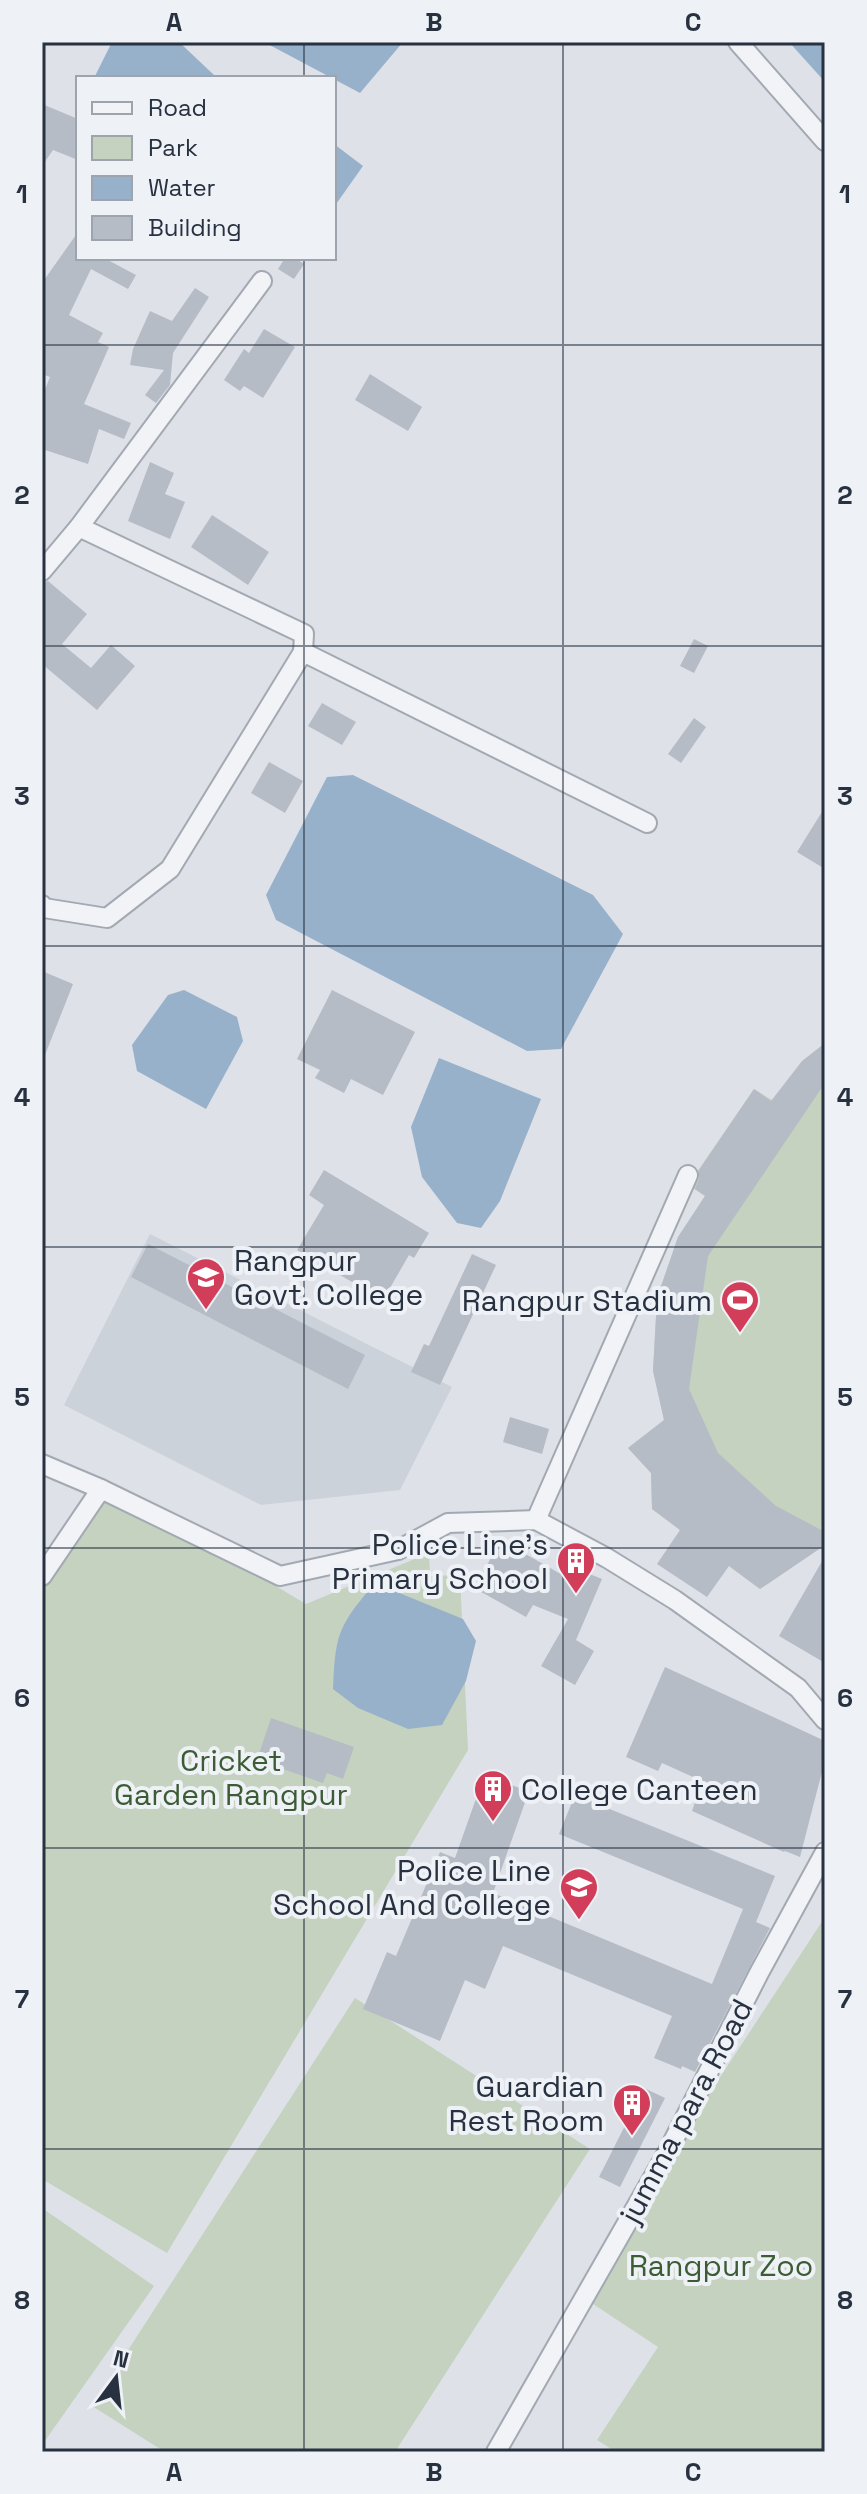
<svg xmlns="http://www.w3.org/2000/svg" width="867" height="2494" viewBox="0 0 867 2494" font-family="'Space Grotesk',sans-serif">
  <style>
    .built { fill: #ccd2da }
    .green { fill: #c4d2bf }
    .water { fill: #98b1ca }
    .building { fill: #b5bcc5 }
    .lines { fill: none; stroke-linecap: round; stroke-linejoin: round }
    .street-casing { stroke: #a3a9b2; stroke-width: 22 }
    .street { stroke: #f1f3f6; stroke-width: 18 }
    .grid { fill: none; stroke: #273140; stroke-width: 2; stroke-opacity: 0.55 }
    .labels { text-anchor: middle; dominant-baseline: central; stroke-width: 8; stroke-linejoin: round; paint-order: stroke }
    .poi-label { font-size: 30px; fill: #273140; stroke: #eef1f6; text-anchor: end }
    .park-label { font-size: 30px; fill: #3c5c34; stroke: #eef1f6 }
    .street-label { font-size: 30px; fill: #273140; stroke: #eef1f6 }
    .neatline { fill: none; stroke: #273140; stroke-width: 3 }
    .grid-label { font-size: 26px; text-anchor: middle; font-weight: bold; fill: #273140 }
  </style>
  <rect width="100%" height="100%" fill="#dee2e8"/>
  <path class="built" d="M150,1234l302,153 -52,103 -139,15 -197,-100z"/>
  <g class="green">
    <path d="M825,1043v502l-65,44 -108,-80 -1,-36 -23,-25 36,-28 -11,-49 4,-73 21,-61 27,-41 -17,-11 66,-96 18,11z"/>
    <path d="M94,1478l212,126 123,-51 1,23 30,-1 8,175 -301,503 -125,-74v-614z"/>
    <path d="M825,1917v535h-209l-19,-12 61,-93 -80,-53z"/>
    <path d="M355,1998l235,151 -195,303h-230l-73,-46z"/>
    <path d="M42,2208l112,78 -112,159z"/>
  </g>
  <g class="water">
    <path d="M112,42h67l35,33 -1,3h-119z"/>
    <path d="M264,42h139l-43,51z"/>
    <path d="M789,42h36v40z"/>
    <path d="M334,144l29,22 -29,41z"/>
    <path d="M353,775l240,120 30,39 -62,115 -34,2 -251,-131 -10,-25 61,-118z"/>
    <path d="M184,990l53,27 6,24 -37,68 -69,-38 -5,-26 36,-50z"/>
    <path d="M439,1058l102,41 -41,102 -19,27 -24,-5 -35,-46 -11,-50z"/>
    <path d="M370,1589l22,1 71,29 13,22 -10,40 -24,44 -34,4 -50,-21 -25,-19c2,-50 4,-62 37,-100z"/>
  </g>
  <g class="building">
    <path d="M42,104l36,15v41l-25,-10 -11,16z"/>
    <path d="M78,232v26h26l32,17 -8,14 -37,-20 -22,46 34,18 -5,9 11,5 -25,57 47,19 -7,16 -25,-10 -11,35 -46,-15v-52l8,-20 -8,-3v-91z"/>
    <path d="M285,258h10l9,6 -10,15 -16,-10z"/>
    <path d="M195,288l14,9 -36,56 -3,32 -14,18 -11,-8 19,-25 -34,-5 3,-16 17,-38 22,10z"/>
    <path d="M264,329l31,18 -32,51 -19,-12 -4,5 -16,-11 20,-31 5,4z"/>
    <path d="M370,374l52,33 -14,24 -53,-31z"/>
    <path d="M150,462l24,11 -9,21 20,8 -15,37 -42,-18z"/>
    <path d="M212,515l57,37 -21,33 -57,-38z"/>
    <path d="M48,581l39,33 -25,30 29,24 20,-23 24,21 -38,44 -55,-46v-81z"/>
    <path d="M694,639l14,7 -14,27 -14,-7z"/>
    <path d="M322,703l34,19 -14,23 -34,-19z"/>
    <path d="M694,718l12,9 -25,36 -13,-9z"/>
    <path d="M269,762l34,19 -18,32 -34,-20z"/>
    <path d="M825,807v62l-28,-17z"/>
    <path d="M42,971l31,13 -30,76h-1z"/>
    <path d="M332,990l83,42 -32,63 -32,-16 -7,14 -29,-15 5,-8 -23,-11z"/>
    <path d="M825,1043v40l-117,173 -19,133 29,64 58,53 49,26v13l-65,44 -31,-23 -22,31 -50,-33 23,-34 -28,-21 -1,-36 -23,-25 36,-28 -11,-49 4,-73 21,-61 27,-41 -10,-7 4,-10v-9l55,-81 17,12 31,-40z"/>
    <path d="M324,1170l105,63 -15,25 -5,-3 -26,45 -86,-50 27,-45 -15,-10z"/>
    <path d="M148,1244l217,111 -17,34 -217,-112z"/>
    <path d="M472,1254l24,11 -56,120 -29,-13 13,-28 5,2z"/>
    <path d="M510,1417l39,12 -7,25 -39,-12z"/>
    <path d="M501,1540l65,37 4,-11 32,13 -26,61 18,11 -19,34 -34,-19 27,-47 -35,-14 -7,12 -52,-29z"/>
    <path d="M825,1556v107l-46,-27z"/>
    <path d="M665,1667l160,74v19l-25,97 -15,-6 -1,1 -92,-41 10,-30 -40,-18 -4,8 -32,-14z"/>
    <path d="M271,1718l83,29 -11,32 -16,-6 -4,10 -66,-23z"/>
    <path d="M484,1776l45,15 -36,102 219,91 31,-75 -184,-75 16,-39 200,81 -19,46 14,6 -75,144 -13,-6 -1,3 -27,-11 18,-42 -169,-70 -18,43 -20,-9 -25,61 -77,-32 24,-57 9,4 44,-104 15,6z"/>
    <path d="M644,2088l21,10 -45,89 -21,-10z"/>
  </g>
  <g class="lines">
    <g class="street-casing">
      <g id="street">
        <path d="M738,42l87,99"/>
        <path d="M79,527l225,107 -1,18"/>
        <path d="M42,571l37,-44 183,-246"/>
        <path d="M42,905l2,3 63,10 63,-49 133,-217 344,171"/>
        <path d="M42,1464l59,25 179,87 118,-26 50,-27 88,-3 71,38 68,42 123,88 27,32"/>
        <path d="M536,1520l152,-345"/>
        <path d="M42,1576l59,-87"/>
        <path d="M496,2452l171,-299 92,-180 66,-121"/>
      </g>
    </g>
    <use href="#street" class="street"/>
  </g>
  <path class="grid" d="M304,42v36M563,42v2410M304,258v2194M42,345h783M42,646h783M42,946h783M42,1247h783M42,1548h783M42,1848h783M42,2149h783"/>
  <defs>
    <g id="university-pin" transform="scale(2)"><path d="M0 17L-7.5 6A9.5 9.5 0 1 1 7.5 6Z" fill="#d23e59" stroke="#eef1f6"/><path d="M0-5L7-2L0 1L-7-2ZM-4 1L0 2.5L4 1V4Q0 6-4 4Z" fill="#fff"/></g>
    <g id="stadium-pin" transform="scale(2)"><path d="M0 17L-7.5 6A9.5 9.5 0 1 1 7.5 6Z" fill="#d23e59" stroke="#eef1f6"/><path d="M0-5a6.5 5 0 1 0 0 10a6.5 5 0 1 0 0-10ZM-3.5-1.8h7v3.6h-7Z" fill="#fff"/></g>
    <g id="building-pin" transform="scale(2)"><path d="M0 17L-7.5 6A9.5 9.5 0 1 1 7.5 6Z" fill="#d23e59" stroke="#eef1f6"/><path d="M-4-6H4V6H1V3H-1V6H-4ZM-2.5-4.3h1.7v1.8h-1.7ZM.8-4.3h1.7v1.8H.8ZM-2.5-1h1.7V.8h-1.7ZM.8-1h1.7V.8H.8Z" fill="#fff"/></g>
    <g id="school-pin" transform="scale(2)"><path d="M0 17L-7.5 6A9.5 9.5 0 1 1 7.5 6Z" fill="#d23e59" stroke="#eef1f6"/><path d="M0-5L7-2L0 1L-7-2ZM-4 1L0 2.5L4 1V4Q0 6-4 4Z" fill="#fff"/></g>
  </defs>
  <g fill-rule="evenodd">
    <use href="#university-pin" x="206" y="1277"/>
    <use href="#stadium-pin" x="740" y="1300"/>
    <use href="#building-pin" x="576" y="1561"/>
    <use href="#building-pin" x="493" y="1789"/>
    <use href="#school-pin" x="579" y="1887"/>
    <use href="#building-pin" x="632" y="2103"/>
  </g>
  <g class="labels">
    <g class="poi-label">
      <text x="234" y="1260" text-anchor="start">Rangpur<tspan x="234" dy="34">Govt. College</tspan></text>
      <text x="712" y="1300">Rangpur Stadium</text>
      <text x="548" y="1544">Police Line's<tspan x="548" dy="34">Primary School</tspan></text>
      <text x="521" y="1789" text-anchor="start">College Canteen</text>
      <text x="551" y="1870">Police Line<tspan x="551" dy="34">School And College</tspan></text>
      <text x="604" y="2086">Guardian<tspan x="604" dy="34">Rest Room</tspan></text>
    </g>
    <g class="park-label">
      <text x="231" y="1760">Cricket<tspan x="231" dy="34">Garden Rangpur</tspan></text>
      <text x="721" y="2265">Rangpur Zoo</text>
    </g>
    <g class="street-label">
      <text transform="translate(686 2111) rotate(-62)">jumma para Road</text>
    </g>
  </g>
  <rect width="867" height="2494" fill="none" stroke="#eef1f6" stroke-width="88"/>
  <rect x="76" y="76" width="260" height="184" fill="#eef1f6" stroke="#9ea4ad" stroke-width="2"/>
  <rect x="92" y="102" width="40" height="12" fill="#f1f3f6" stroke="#9ea4ad" stroke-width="2"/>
  <text x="148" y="116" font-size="24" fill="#273140">Road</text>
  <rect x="92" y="136" width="40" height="24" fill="#c4d2bf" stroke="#9ea4ad" stroke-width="2"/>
  <text x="148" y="156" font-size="24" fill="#273140">Park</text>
  <rect x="92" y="176" width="40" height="24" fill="#98b1ca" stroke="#9ea4ad" stroke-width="2"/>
  <text x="148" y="196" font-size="24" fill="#273140">Water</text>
  <rect x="92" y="216" width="40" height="24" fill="#b5bcc5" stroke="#9ea4ad" stroke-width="2"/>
  <text x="148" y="236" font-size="24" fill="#273140">Building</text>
  <g transform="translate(116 2378) rotate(15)" stroke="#eef1f6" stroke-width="6" paint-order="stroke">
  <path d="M0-6L14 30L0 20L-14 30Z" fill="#273140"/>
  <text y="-12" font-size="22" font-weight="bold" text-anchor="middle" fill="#273140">N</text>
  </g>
  <rect x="44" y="44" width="779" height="2406" class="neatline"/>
  <g class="grid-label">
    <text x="174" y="31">A</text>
    <text x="434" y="31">B</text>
    <text x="693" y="31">C</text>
    <text x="22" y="203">1</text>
    <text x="845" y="203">1</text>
    <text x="22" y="504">2</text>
    <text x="845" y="504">2</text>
    <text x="22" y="805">3</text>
    <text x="845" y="805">3</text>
    <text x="22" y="1106">4</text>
    <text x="845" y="1106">4</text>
    <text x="22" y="1406">5</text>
    <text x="845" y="1406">5</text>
    <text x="22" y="1707">6</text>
    <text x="845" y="1707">6</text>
    <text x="22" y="2008">7</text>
    <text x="845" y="2008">7</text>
    <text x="22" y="2309">8</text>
    <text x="845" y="2309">8</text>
    <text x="174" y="2481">A</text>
    <text x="434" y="2481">B</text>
    <text x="693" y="2481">C</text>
  </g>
</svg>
